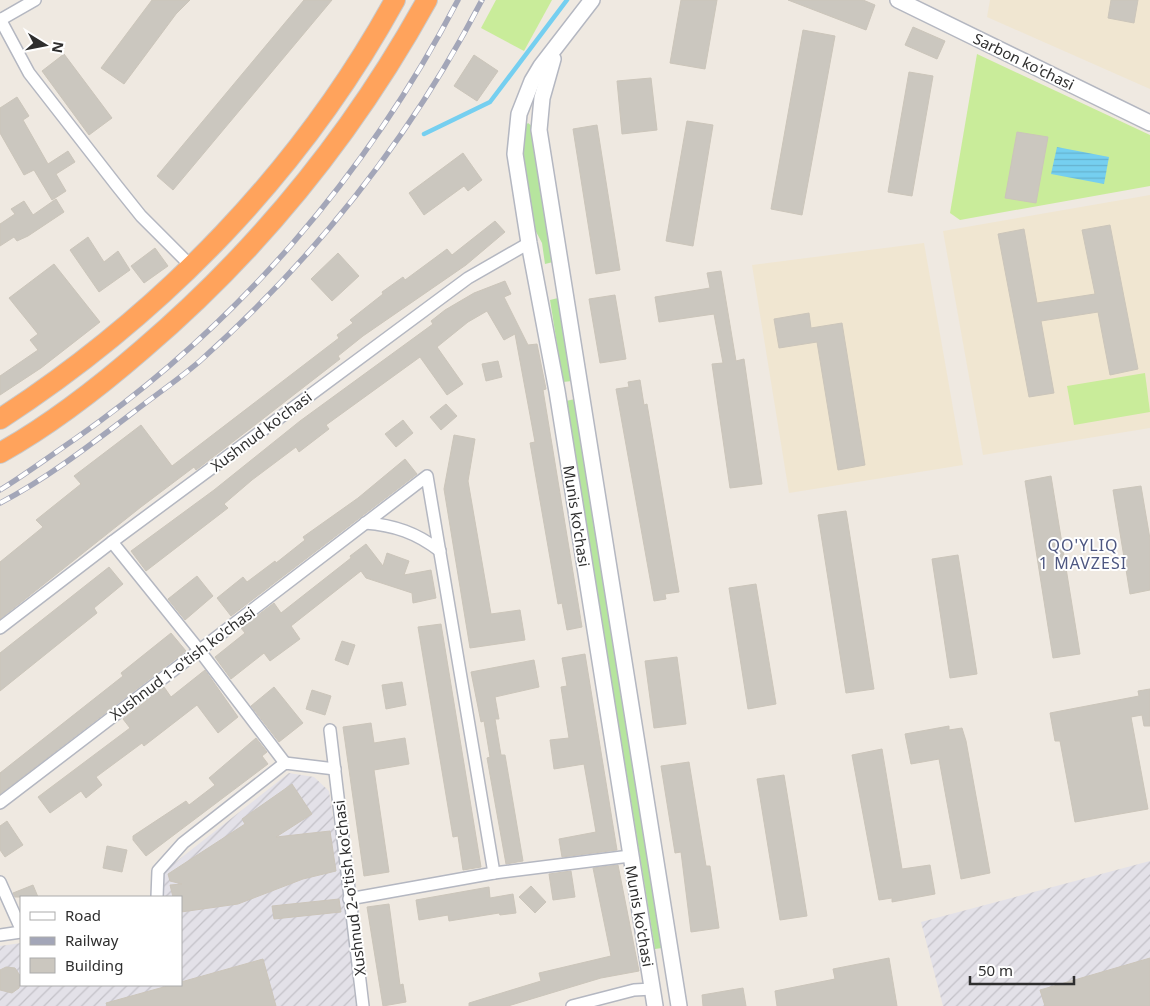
<svg xmlns="http://www.w3.org/2000/svg" width="1150" height="1006" viewBox="0 0 1150 1006" font-family="'Noto Sans',sans-serif">
  <style>
    .industrial { fill: url(#industrial-furrows) }
    .education { fill: #f0e6d1 }
    .grass { fill: #b6e59e }
    .pitch { fill: #c9ec9a }
    .water { fill: url(#water-rules) }
    .lines { fill: none; stroke-linecap: round; stroke-linejoin: round }
    .stream { stroke: #75cff0; stroke-width: 4.5 }
    .building { fill: #cbc7bf; stroke: #cbc5ba }
    .street-casing { stroke: #b4b7c1; stroke-width: 14 }
    .secondary-casing { stroke: #b4b7c1; stroke-width: 18 }
    .highway-casing { stroke: #c9c9c9; stroke-width: 22 }
    .street { stroke: #fff; stroke-width: 11 }
    .secondary { stroke: #fff; stroke-width: 15 }
    .highway { stroke: #ffa35c; stroke-width: 20 }
    .rail-casing { stroke: #a3a6b8; stroke-width: 5.5 }
    .rail { stroke: #fff; stroke-width: 4; stroke-dasharray: 11; stroke-linecap: butt }
    .labels { text-anchor: middle; dominant-baseline: central; stroke-width: 4; stroke-linejoin: round; paint-order: stroke }
    .street-label { font-size: 15px; fill: #2e2e2e; stroke: #fff }
    .neighbourhood-label { font-size: 16px; letter-spacing: 1px; fill: #4d5680; stroke: #fff }
  </style>
  <defs>
    <pattern id="industrial-furrows" width="10" height="10" patternUnits="userSpaceOnUse" patternTransform="scale(1.25)"><rect width="10" height="10" fill="#e3e1e8"/><path d="M-1 1l2-2M0 10L10 0M9 11l2-2" fill="none" stroke="#c3c1c7"/></pattern>
    <pattern id="water-rules" width="6" height="5" patternUnits="userSpaceOnUse" patternTransform="scale(1.25)"><rect width="6" height="5" fill="#75cff0"/><path d="M0 2.5h6" fill="none" stroke="#66b2ce"/></pattern>
  </defs>
  <rect width="100%" height="100%" fill="#efe9e1"/>
  <g class="industrial">
    <path d="M289,773l25,4 15,14 11,72 16,143h-356v-60l21,-3v42h160v-88h-19l1,-25z"/>
    <path d="M1150,861v145h-207l-22,-84z"/>
  </g>
  <g class="education">
    <path d="M990,0h160v89l-163,-72z"/>
    <path d="M1150,195v233l-167,27 -40,-224z"/>
    <path d="M924,243l39,222 -174,28 -37,-228z"/>
  </g>
  <g class="grass">
    <path d="M528,123l5,4 20,135 -8,2 -3,-21 -9,-17 -12,-73 3,-26z"/>
    <path d="M558,298l14,83 -9,1 -13,-82z"/>
    <path d="M575,399l87,549 -7,1 -89,-548z"/>
  </g>
  <g class="pitch">
    <path d="M496,0h56l-28,51 -43,-23z"/>
    <path d="M977,54l173,81v51l-190,34 -10,-7z"/>
    <path d="M1145,373l5,39 -76,13 -7,-39z"/>
  </g>
  <path class="water" d="M1057,147l52,10 -5,27 -53,-10z"/>
  <g class="lines">
    <path class="stream" d="M424,134l66,-32 77,-102"/>
  </g>
  <g class="building">
    <path d="M152,0h38l-14,14 -52,70 -23,-16z"/>
    <path d="M304,0h28l-159,190 -16,-14z"/>
    <path d="M681,0h36l-12,69 -35,-6z"/>
    <path d="M788,0h75l12,5 -9,25z"/>
    <path d="M1111,0h27l-4,23 -26,-5z"/>
    <path d="M913,27l32,14 -8,18 -32,-14z"/>
    <path d="M803,30l32,6 -33,179 -31,-6z"/>
    <path d="M64,54l48,64 -23,17 -47,-64z"/>
    <path d="M474,55l24,16 -21,30 -23,-15z"/>
    <path d="M909,72l24,4 -21,120 -24,-4z"/>
    <path d="M651,78l6,52 -35,4 -5,-53z"/>
    <path d="M17,97l12,19 -6,4 25,44 20,-13 7,11 -19,12 10,17 -14,9 -18,-30 -10,5 -24,-42v-25z"/>
    <path d="M687,121l26,4 -20,121 -27,-5z"/>
    <path d="M597,125l23,145 -24,4 -23,-145z"/>
    <path d="M1017,132l31,5 -12,66 -31,-5z"/>
    <path d="M463,153l19,27 -14,11 -4,-5 -40,29 -15,-22z"/>
    <path d="M56,199l8,13 -36,24 -11,5 -3,-4 -14,9v-22l15,-10 -4,-5 13,-8 9,14z"/>
    <path d="M495,221l10,11 -39,33 -103,71 -25,20 2,3 -89,69 -55,42 -2,-3 -53,40 -141,112v-57l43,-35 -7,-7 45,-36 -7,-8 67,-51 31,41 167,-128 -2,-3 16,-12 -3,-3 33,-26 -1,-2 21,-15 2,3 42,-31 5,6z"/>
    <path d="M1110,225l28,144 -28,6 -12,-63 -57,9 13,72 -25,4 -31,-163 26,-5 13,74 58,-9 -13,-64z"/>
    <path d="M88,237l16,25 14,-11 12,19 -31,22 -29,-42z"/>
    <path d="M155,248l13,18 -24,17 -13,-17z"/>
    <path d="M338,253l21,23 -27,25 -21,-22z"/>
    <path d="M54,264l46,58 -59,46 -41,27v-19l38,-26 -8,-10 8,-6 -29,-36z"/>
    <path d="M721,271l15,90 8,-2 18,125 -32,4 -18,-124 11,-1 -9,-49 -55,8 -4,-25 55,-9 -3,-15z"/>
    <path d="M505,281l6,13 -7,3 24,48 9,-1 9,45 -3,1 39,237 -15,3 -5,-27 -4,1 -28,-161 5,-1 -20,-108 -11,6 -17,-29 -19,11 -31,25 26,37 -16,11 -27,-38 -94,68 3,4 -30,23 -3,-5 -44,33 -28,24 4,4 -82,63 -15,-20 83,-61 86,-69 133,-97 -2,-3 14,-11 29,-17z"/>
    <path d="M615,295l11,64 -26,4 -11,-64z"/>
    <path d="M809,313l2,15 31,-5 23,142 -27,5 -21,-128 -38,6 -5,-29z"/>
    <path d="M498,361l4,16 -16,4 -4,-17z"/>
    <path d="M640,380l4,25 3,-1 32,188 -14,2 1,5 -12,2 -38,-212 13,-2 -1,-5z"/>
    <path d="M446,404l11,12 -16,14 -11,-13z"/>
    <path d="M403,420l10,13 -17,14 -11,-13z"/>
    <path d="M454,435l21,4 -7,42 23,133 29,-4 5,30 -55,8 -26,-159z"/>
    <path d="M405,459l12,15 -186,142 -14,-18 26,-21 4,5 28,-21 1,2 29,-23 -2,-3 55,-39z"/>
    <path d="M1051,476l29,178 -27,4 -28,-177z"/>
    <path d="M1141,486l9,53v51l-20,4 -17,-104z"/>
    <path d="M846,511l28,178 -28,4 -28,-178z"/>
    <path d="M366,544l17,22 4,-13 22,8 -5,14 27,-5 5,28 -23,5 -1,-10 -46,-15 -5,-7 -70,55 9,13 -30,22 -6,-8 -33,26 -16,-22 30,-24 -4,-5 33,-25 7,10 70,-55 -1,-2z"/>
    <path d="M958,555l19,119 -27,4 -18,-119z"/>
    <path d="M109,567l14,17 -29,24 3,5 -97,78v-38z"/>
    <path d="M197,576l16,20 -28,24 -17,-21z"/>
    <path d="M756,584l20,120 -28,5 -19,-121z"/>
    <path d="M441,624l40,243 -18,3 -5,-34 -5,1 -35,-210z"/>
    <path d="M171,633l15,18 -186,143v-21l123,-97 -2,-3z"/>
    <path d="M342,641l13,4 -7,20 -13,-5z"/>
    <path d="M585,654l32,196 -55,7 -3,-18 37,-7 -12,-68 -30,5 -4,-29 19,-2 -8,-51 6,-1 -5,-28z"/>
    <path d="M677,657l9,67 -32,4 -9,-67z"/>
    <path d="M534,660l5,27 -44,10 4,22h-4l6,36h4l18,106 -17,3 -19,-106 3,-1 -6,-36 -3,1 -10,-50z"/>
    <path d="M205,670l33,47 -20,16 -21,-28 -53,41 -2,-3 -46,34 6,8 -16,13 -5,-7 -31,22 -12,-16 92,-69 -7,-9 41,-32 7,10z"/>
    <path d="M402,682l4,23 -20,4 -4,-24z"/>
    <path d="M274,687l29,36 -24,19 -28,-36z"/>
    <path d="M1150,689v37h-6l-2,-11 -11,2 17,92 -73,13 -15,-81h-5l-5,-28 89,-17 -1,-5z"/>
    <path d="M312,690l19,6 -6,19 -19,-6z"/>
    <path d="M371,723l3,20 31,-5 4,26 -35,6 15,102 -25,4 -21,-149z"/>
    <path d="M949,726v4l13,-2 4,13 24,132 -29,6 -22,-120 -28,5 -6,-30z"/>
    <path d="M256,738l11,14 -5,4 6,8 -122,92 -13,-16v-4l53,-35 3,4 26,-20 -6,-7z"/>
    <path d="M882,749l20,120 28,-4 5,29 -43,8v-4l-13,2 -27,-145z"/>
    <path d="M689,762l17,104h4l9,62 -28,4 -10,-80 -6,1 -14,-87z"/>
    <path d="M784,775l23,141 -27,4 -23,-141z"/>
    <path d="M292,784l20,30 -36,23 54,-6 6,40 -33,8 -65,25 -57,8v-15h-8l-3,-12 12,-1 -12,-3 -2,-7 77,-50 -3,-5z"/>
    <path d="M7,821l16,24 -18,12 -5,-7v-24z"/>
    <path d="M107,846l20,4 -5,22 -19,-4z"/>
    <path d="M618,865l21,106 -38,7 -93,28h-39v-3l72,-22 -2,-8 72,-17 -18,-88z"/>
    <path d="M571,871l4,26 -22,3 -4,-26z"/>
    <path d="M33,885l5,12h-23l-2,-4z"/>
    <path d="M531,886l15,16 -11,11 -16,-16z"/>
    <path d="M489,887l1,11 23,-4 3,19 -16,2 -1,-2 -50,8 -1,-6 -29,5 -3,-20z"/>
    <path d="M339,899l2,13 -67,7 -2,-13z"/>
    <path d="M389,904l11,81 3,-1 3,18 -23,4 -16,-99z"/>
    <path d="M889,958l8,48h-120l-2,-15 60,-12 -2,-10z"/>
    <path d="M1150,958v48h-105l-5,-16z"/>
    <path d="M263,959l13,47h-169l-1,-3 65,-18h10v-3z"/>
    <path d="M6,967l9,1 6,9 -2,11 -7,5 -12,-3v-20z"/>
    <path d="M743,988l3,18h-43l-1,-11z"/>
  </g>
  <g class="lines">
    <g class="street-casing">
      <g id="street">
        <path d="M0,19l29,54 88,113 24,30 50,50"/>
        <path d="M0,20l35,-20"/>
        <path d="M365,523c29,2 52,10 75,28"/>
        <path d="M112,542l87,108 86,113"/>
        <path d="M0,628l112,-86 356,-264 61,-35"/>
        <path d="M330,730l33,276"/>
        <path d="M0,803l427,-327 67,397"/>
        <path d="M0,882l21,47"/>
        <path d="M157,897l1,-26 25,-28 102,-80 50,6"/>
        <path d="M349,899l145,-26 136,-17"/>
        <path d="M0,935l21,-3"/>
        <path d="M572,1006l62,-16 18,-1"/>
      </g>
    </g>
    <g class="secondary-casing">
      <g id="secondary">
        <path d="M592,0l-51,66 -9,15 -13,33 -4,40 14,89 28,148 98,615"/>
        <path d="M898,0l252,123"/>
        <path d="M553,59l-11,39 -3,32 140,876"/>
      </g>
    </g>
    <g class="highway-casing">
      <g id="highway">
        <path d="M0,419c163,-106 301,-248 395,-419"/>
        <path d="M0,453c52,-29 98,-65 143,-104 117,-100 210,-215 284,-349"/>
      </g>
    </g>
    <use href="#street" class="street"/>
    <use href="#secondary" class="secondary"/>
    <use href="#highway" class="highway"/>
    <g class="rail-casing">
      <g id="rail">
        <path d="M0,490c26,-16 50,-34 75,-51 162,-113 292,-264 383,-439"/>
        <path d="M0,503c46,-24 89,-57 131,-89 23,-18 47,-34 69,-53 115,-103 211,-224 282,-361"/>
      </g>
    </g>
    <use href="#rail" class="rail"/>
  </g>
  <g class="labels">
    <g class="street-label">
      <text transform="translate(1024 61) rotate(26)">Sarbon ko'chasi</text>
      <text transform="translate(261 431) rotate(-37)">Xushnud ko'chasi</text>
      <text transform="translate(577 516) rotate(81)">Munis ko'chasi</text>
      <text transform="translate(182 663) rotate(-37)">Xushnud 1-o'tish ko'chasi</text>
      <text transform="translate(349 888) rotate(-97)">Xushnud 2-o'tish ko'chasi</text>
      <text transform="translate(640 916) rotate(80)">Munis ko'chasi</text>
    </g>
    <g class="neighbourhood-label">
      <text x="1083" y="545">QO'YLIQ<tspan x="1083" dy="18">1 MAVZESI</tspan></text>
    </g>
  </g>
  <rect x="20" y="896" width="162" height="90" fill="#ffffff" stroke="#ababab"/>
  <rect x="30" y="912" width="25" height="8" fill="#ffffff" stroke="#ababab"/>
  <text x="65" y="921" font-size="15" fill="#2e2e2e">Road</text>
  <rect x="30" y="937" width="25" height="8" fill="#a3a6b8" stroke="#ababab"/>
  <text x="65" y="946" font-size="15" fill="#2e2e2e">Railway</text>
  <rect x="30" y="958" width="25" height="15" fill="#cbc7bf" stroke="#ababab"/>
  <text x="65" y="971" font-size="15" fill="#2e2e2e">Building</text>
  <g transform="translate(45 45) rotate(100)" stroke="#ffffff" stroke-width="4" paint-order="stroke">
  <path d="M0-4L9 19L0 12L-9 19Z" fill="#2e2e2e"/>
  <text y="-8" font-size="14" font-weight="bold" text-anchor="middle" fill="#2e2e2e">N</text>
  </g>
  <path d="M970 976v8h104v-8" fill="none" stroke="#2e2e2e" stroke-width="2.5"/>
  <text x="978" y="976" font-size="15" fill="#2e2e2e" stroke="#ffffff" stroke-width="4" paint-order="stroke">50 m</text>
</svg>
